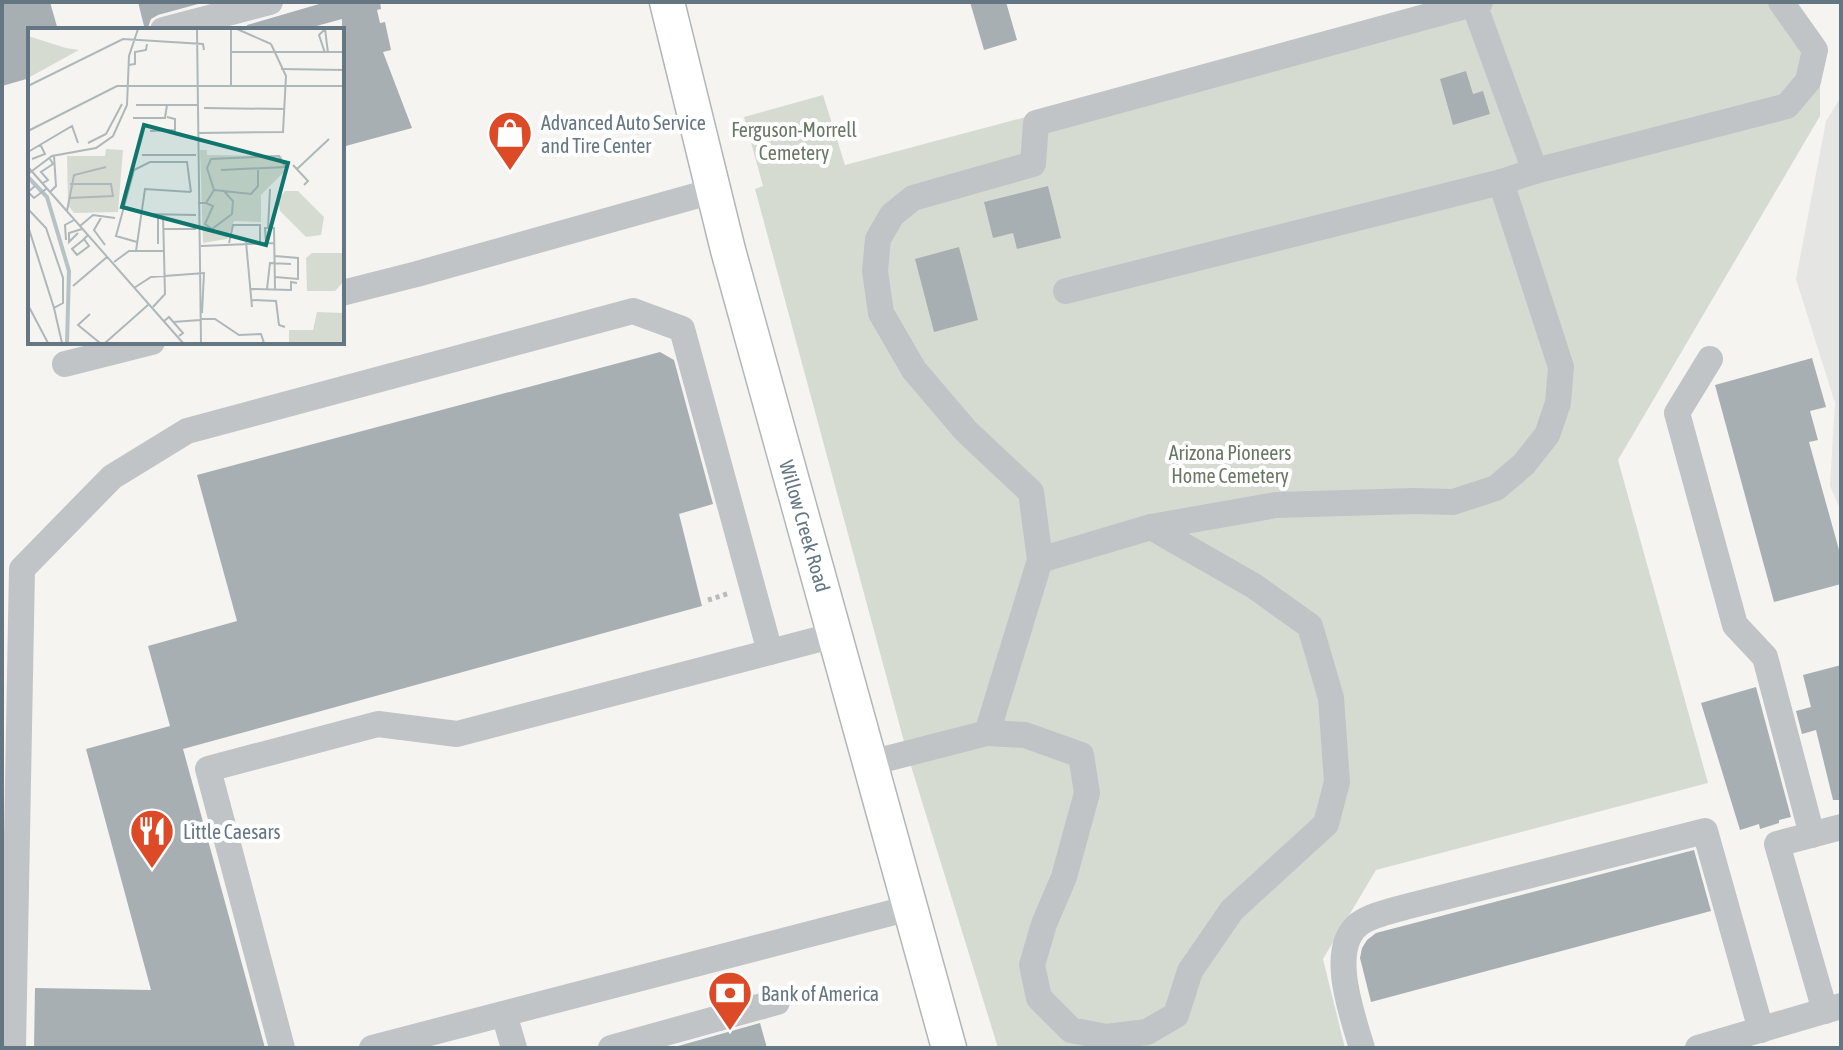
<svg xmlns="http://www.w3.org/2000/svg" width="1843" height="1050" viewBox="0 0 1843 1050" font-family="'Asap Condensed',sans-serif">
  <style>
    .built { fill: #e5e6e4 }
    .green { fill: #d6dbd2 }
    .building { fill: #a7afb3 }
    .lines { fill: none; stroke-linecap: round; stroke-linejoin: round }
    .major-casing { stroke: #b1b6b9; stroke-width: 37 }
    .path { stroke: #b8bbbd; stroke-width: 5; stroke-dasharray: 4 4; stroke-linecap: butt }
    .minor { stroke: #c0c4c7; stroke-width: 26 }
    .major { stroke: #fff; stroke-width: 34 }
    .labels { text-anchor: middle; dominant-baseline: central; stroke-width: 8; stroke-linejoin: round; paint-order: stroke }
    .poi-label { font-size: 20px; fill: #647681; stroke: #fff; text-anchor: start }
    .park-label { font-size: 20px; fill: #687863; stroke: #fff }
    .street-label { font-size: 20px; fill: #647681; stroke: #fff }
    .inset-river { fill: none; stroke: #b6c3c6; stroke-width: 4 }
    .inset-road { fill: none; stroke: #aeb7ba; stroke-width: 2 }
    .view { fill: #0f766e; fill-opacity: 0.15; stroke: #0f766e; stroke-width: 4 }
    .inset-edge { fill: none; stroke: #647681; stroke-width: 4 }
  </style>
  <rect width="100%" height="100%" fill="#f5f4f1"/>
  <path class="built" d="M1841,97v414l-11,-25 5,-83 -39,-124 30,-158z"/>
  <path class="green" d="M1437,2h358l25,33v81l-202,344 90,323 -332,87 -53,89 22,89h-347l-91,-295 -152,-564 8,-3 -19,-69 79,-22 22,70 181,-48z"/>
  <g class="building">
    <path d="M2,2h48l8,28h-28v48l-28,8z"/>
    <path d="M138,2h60v2l-40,11 -7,4 -4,11h-2z"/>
    <path d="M326,2h54l1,7 -4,1 3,13 5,-1 6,28 -8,2 29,76 -70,19v-128l-40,11h-54l-1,-5z"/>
    <path d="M970,2h36l11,38 -33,10z"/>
    <path d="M1466,71l7,23 10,-3 7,23 -37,11 -13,-46z"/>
    <path d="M1048,186l13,52 -44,11 -4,-16 -20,5 -9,-36z"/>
    <path d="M959,247l19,73 -44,12 -19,-73z"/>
    <path d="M660,352l14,8 39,144 -34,10 23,92 -519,143 82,299h-231l1,-60 116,2 -65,-241 84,-23 -22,-80 89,-25 -40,-146z"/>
    <path d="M1812,358l14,49 -16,4 8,29 -9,2 32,115v27l-67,18 -59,-217z"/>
    <path d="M1841,665v135h-8l-17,-70 -14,4 -6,-23 15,-4 -8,-32z"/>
    <path d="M1756,687l35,130 -12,3v3l-19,6 -1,-5 -19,6 -39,-127z"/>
    <path d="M1694,850l17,61 -340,91 -11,-44 2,-10 5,-8 9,-7z"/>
    <path d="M760,1023l7,25h-96z"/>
  </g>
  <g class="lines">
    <g class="major-casing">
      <path id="major" d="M667,2l61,248 221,798"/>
    </g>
    <path class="path" d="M708,600l22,-7"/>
    <g class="minor">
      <path d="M1474,4l61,167"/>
      <path d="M163,30l107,-28"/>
      <path d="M1066,291l435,-109 34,-11 252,-65 21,-25 7,-31 -34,-48"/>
      <path d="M342,293l75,-19 296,-83"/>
      <path d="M1710,359l-33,54 58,212 30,32 47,178"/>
      <path d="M65,364l87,-22"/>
      <path d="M1040,560l111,-33 125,-22 138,-4 39,1 43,-14 28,-24 23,-29 11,-32 3,-36 -60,-185"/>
      <path d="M987,733l38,2 56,20 6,38 -23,84 -20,47 -12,41 7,33 32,32 35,7 41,-5 29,-17 14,-44 42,-61 94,-86 11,-42 -6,-84 -21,-72 -56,-40 -103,-59"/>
      <path d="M870,763l117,-30 53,-173 -9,-68 -65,-61 -52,-61 -33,-57 -6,-42 3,-32 14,-24 21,-17 120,-34 3,-41 444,-121"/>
      <path d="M1825,1011l-48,-167 64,-17"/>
      <path d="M504,1014l10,34"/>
      <path d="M13,1048l9,-479 90,-92 75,-46 446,-120 49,18 88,323"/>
      <path d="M282,1048l-74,-279 170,-45 79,10 378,-99"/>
      <path d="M372,1048l538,-140"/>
      <path d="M611,1048l166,-46"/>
      <path d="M1362,1048c-9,-31 -35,-99 -3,-124 12,-9 32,-13 46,-17l300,-76 56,199"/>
      <path d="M1698,1048l143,-42"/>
    </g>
    <use href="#major" class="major"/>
  </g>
  <defs>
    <g id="shop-pin" transform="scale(2.3)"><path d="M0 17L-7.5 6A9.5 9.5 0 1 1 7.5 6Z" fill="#dd4a28" stroke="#fff"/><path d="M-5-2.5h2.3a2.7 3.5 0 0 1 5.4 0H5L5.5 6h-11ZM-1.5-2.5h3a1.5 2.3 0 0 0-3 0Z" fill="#fff"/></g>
    <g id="restaurant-pin" transform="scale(2.3)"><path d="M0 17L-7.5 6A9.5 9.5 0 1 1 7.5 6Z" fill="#dd4a28" stroke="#fff"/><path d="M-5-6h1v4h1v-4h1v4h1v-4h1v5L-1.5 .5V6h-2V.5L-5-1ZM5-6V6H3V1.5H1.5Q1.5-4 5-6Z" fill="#fff"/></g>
    <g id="bank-pin" transform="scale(2.3)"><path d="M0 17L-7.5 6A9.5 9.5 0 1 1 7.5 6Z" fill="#dd4a28" stroke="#fff"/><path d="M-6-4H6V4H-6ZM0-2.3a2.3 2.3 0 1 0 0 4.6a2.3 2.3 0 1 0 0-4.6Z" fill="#fff"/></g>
  </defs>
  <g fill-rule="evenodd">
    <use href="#shop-pin" x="510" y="133"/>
    <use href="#restaurant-pin" x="152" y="831"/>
    <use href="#bank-pin" x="730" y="993"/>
  </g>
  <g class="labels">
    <g class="poi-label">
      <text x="541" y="122">Advanced Auto Service<tspan x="541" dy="23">and Tire Center</tspan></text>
      <text x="183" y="831">Little Caesars</text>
      <text x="761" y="993">Bank of America</text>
    </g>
    <g class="park-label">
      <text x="794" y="129">Ferguson-Morrell<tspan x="794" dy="23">Cemetery</tspan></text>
      <text x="1230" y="452">Arizona Pioneers<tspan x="1230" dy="23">Home Cemetery</tspan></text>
    </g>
    <g class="street-label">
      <text transform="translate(805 526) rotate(74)">Willow Creek Road</text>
    </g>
  </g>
  <g transform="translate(28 28)">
    <rect width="316" height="316" fill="#f5f4f1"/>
    <path d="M0,8l38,12 13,2 -51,28zM78,121l17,1 -5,62 -44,1 -6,-8 -1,-49h38zM172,122h7v5l75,1 2,16 -23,23v27l-27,-1 -7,18 -24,4zM257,163h13l26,26 -3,18 -15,2 -26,-26 -2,-11zM284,225h31l1,28 -9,10h-28l-1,-33zM289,284l27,1v30h-55v-13h24z" fill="#d6dbd2"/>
    <path class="inset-river" d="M0,149l19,20 22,74 -2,72"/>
    <path class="inset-road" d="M169,1l4,314M209,1l34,15M203,24h113M297,25l-6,-18 6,-6 3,24M101,37l6,-1v-12l11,-2 1,-6M253,41l63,1M0,58l95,-47 80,5 1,6M203,58v-57M108,77h61M176,80l81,1M105,90h32l2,-13M0,103l89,-45h227M122,103l25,-1v-11l-8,-2M171,105l84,-1 3,-56 -15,-32M60,115l18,-9 16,-30M0,124l44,-26 6,17M114,127h54M4,131l13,-5 -5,-10M265,137l15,16 -4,4M0,139l155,176M269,141l32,-30M0,146l24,-18 44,-8 17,-12 14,-31 2,-49 9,-27M15,155l5,-3 -7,-8 12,-8 -3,-5M7,158l-7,6 6,6 12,-9M186,162l37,4 7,-8v-16M22,164l6,-6 -2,-30M41,170l44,-2 -2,-12h-41M170,175h8l8,-13 -7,-22 4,-9 68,-3 6,11 -64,3M178,175l7,3 -8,18 7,5 20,-15 1,-13 -10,-11M0,181l18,19 17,50v25l-9,5 8,35M39,183l7,-36 32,-8M116,186l52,1M130,186v30M73,190l-7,12 11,15M0,198l26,82M52,198l13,-11 22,3M240,200l2,-39M135,201h33M50,205l-9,9v-9l13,-4M56,211l5,7 -12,9 -5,-6 11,-9 5,-5M38,212l-1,-15 9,-5M109,214l-21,-6 18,-66 16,-8h37l4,30M218,214l6,65M238,214l-1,-14h9l1,61M201,215l4,-18h27v17M173,218l73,-3M108,223l9,-62 46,3M247,228l23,2v21l-23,-2M86,234l15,-11h34M45,258l34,-29M106,260l17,-11 54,-4M223,261l40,1v-8l6,1M239,261l3,-26 21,1M224,272l24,1 3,24 6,2M0,277l20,38M125,279l12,-13 -2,-80M174,285l2,-40M62,286l-12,11 22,18M172,291h15l24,16 22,-1 3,9M135,294l6,-5 14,16 -4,3M145,294l27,-2M77,315l43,-38"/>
    <path class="view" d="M116,97l144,38 -22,82 -144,-38z"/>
    <rect width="316" height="316" class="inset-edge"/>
  </g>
  <rect width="1843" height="1050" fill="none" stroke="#647681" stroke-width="8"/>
</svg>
